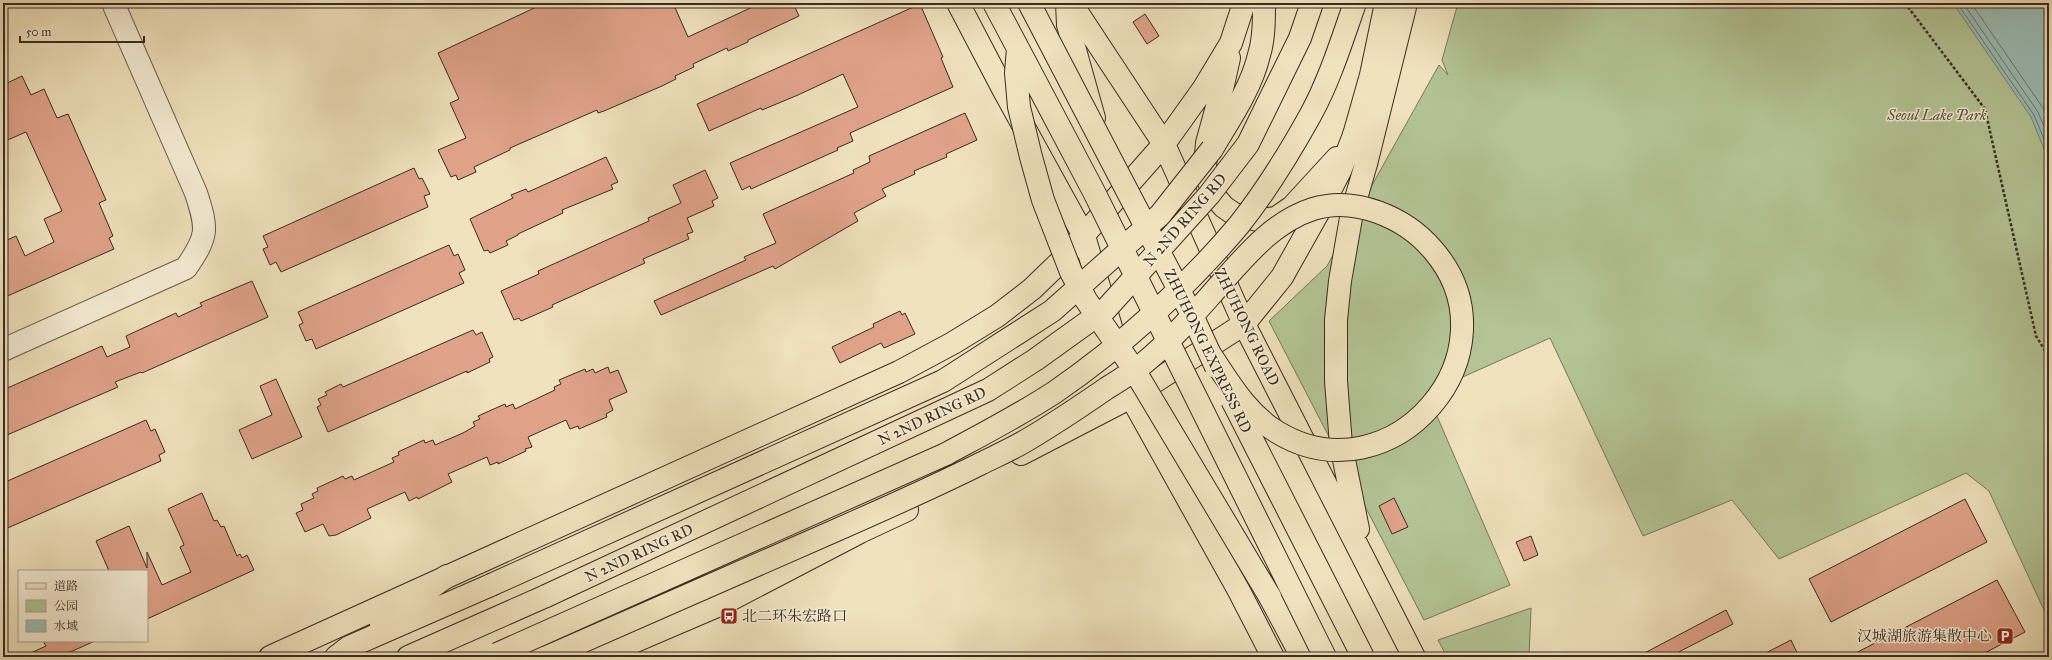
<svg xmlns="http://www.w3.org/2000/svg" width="2052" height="660" viewBox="0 0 2052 660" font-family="'IM FELL Great Primer','Noto Serif SC',serif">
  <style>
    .green { fill: #b4c495; stroke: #77785c }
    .water { fill: #9bbdb6; stroke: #74837c }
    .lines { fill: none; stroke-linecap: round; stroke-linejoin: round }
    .shore { stroke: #6a746d; stroke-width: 1 }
    .building { fill: #e0a38a; stroke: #3a2b24 }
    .minor-casing { stroke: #68594a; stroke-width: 24 }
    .major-casing { stroke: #3a2b24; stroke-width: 24 }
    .highway-casing { stroke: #3a2b24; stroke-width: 24 }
    .path { stroke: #3a2b24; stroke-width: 2.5; stroke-dasharray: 3 2; stroke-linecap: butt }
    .minor { stroke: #f5ecd4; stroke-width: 22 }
    .major { stroke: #f0e2bd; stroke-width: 22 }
    .highway { stroke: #f0e2bd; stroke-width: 22 }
    .highway-bridge-casing { stroke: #3a2b24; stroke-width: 24; stroke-linecap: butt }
    .highway-bridge { stroke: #f0e2bd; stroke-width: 22 }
    .labels { text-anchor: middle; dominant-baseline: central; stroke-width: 3; stroke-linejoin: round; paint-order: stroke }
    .park-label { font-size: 15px; font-style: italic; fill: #585140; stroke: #f5ecd4 }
    .street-label { font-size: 15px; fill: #3a2b24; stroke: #f5ecd4 }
    .poi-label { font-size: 15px; fill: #3a2b24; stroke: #f5ecd4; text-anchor: start }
  </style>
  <rect width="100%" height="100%" fill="#f0e2bd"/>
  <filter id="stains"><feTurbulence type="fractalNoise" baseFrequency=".005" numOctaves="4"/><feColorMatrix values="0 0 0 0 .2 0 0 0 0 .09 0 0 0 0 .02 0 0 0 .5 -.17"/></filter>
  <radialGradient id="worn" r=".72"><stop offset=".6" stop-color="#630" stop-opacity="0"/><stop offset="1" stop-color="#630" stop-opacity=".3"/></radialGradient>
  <!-- green -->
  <path class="green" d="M1458,3h591v618l-60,-130 -23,-18 -187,86 -47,-59 -89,36 -93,-198 -123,55 83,192 -86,35 -155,-299 58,-55 112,-201 9,10 -6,-15z
    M1531,608l-2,49h-82l-9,-17z"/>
  <!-- water -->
  <path class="water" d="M1953,3h96v158l-18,-44z"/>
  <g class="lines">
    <!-- shore -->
    <path class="shore" d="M1957,3l77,112 15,36
      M1963,3l75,109 11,26
      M1971,3l72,105 6,14"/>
  </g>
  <!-- building -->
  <path class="building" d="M545,3h128l15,34 73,-34h32l6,13 -51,24v2l-20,9 -1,-3 -34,16 1,3 -19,9 1,3 -14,7 -58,25 -6,2 -1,-3 -87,38v2l-36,17 2,5 -18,8 -2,-5 -5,2 -13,-27 28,-12 -16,-35 9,-4 -21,-46z
    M920,4l23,53 -2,1 12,29 -103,46 3,8 -16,7 1,2 -87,39 -1,-3 -8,4 -12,-27 128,-56 -15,-33 -45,21 -36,15 -1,-2 -52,23 -12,-27z
    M1145,14l14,22 -12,8 -14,-22z
    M22,76l9,19 13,-6 13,29 11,-4 38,86 -7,3 14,33 -4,2 5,11 -111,49v-56l13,-6 9,20 29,-14 -10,-23 18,-8 -36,-79 -23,10v-57z
    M965,113l12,27 -31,14 1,3 -33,14 1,3 -33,15 4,7 -32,17 4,8 -83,48 -2,-3 -112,49 -7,-14 92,-41 -2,-3 32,-14 -13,-29 91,-41 -1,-3 17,-8 -1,-6z
    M606,157l12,25 -7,3 2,4 -51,21 1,3 -45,21v1l-12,6 2,4 -18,8 -2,-3 -4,1 -14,-32 43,-21 -2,-3 15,-6 2,3z
    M414,168l5,11 3,-1 8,16 -6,2 4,11 -147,65 -5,-10 -6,3 -7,-16 5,-2 -5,-11z
    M705,170l13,28 -6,3 2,5 -27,12 6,14 -6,2 2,5 -46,20 2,4 -93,42 1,2 -32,14 -2,-3 -5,2 -13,-29 38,-17 -1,-3 111,-50 -1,-3 33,-15 -8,-18z
    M449,245l5,11 4,-2 7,16 -6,3 5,10 -148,66 -4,-10 -6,2 -7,-16 4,-2 -5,-11z
    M252,281l16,36 -126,56 -1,-1 -26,10 3,5 -111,48 -4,-9v-36l99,-44 5,11 23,-10 -4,-11 50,-23 2,4 24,-11 -2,-3z
    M900,311l2,4 3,-2 10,21 -31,14 -3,-5 -41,20 -8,-16 42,-20 -1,-3z
    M473,330l3,5 6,-3 11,25 -4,2 1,3 -23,11v-2l-139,61 -11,-25 4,-2 -3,-6 9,-4 -2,-3 16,-8 2,3z
    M608,367l2,6 8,-3 9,22 -18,8 4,10 -7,4 1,3 -28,12 -1,-3 -8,3 -4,-9 -38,17 4,10 -7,2 1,2 -28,13v-2l-8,3 -3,-8 -39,17 4,8 -34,17 -1,-2 -8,4 -4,-9 -38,17 4,9 -35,17 -7,1 -6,-12 -18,8 -9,-19 7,-3 -2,-6 13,-6 -2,-4 6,-3 -1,-3 26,-12 2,3 7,-3 2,4 40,-18 -2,-4 7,-3 -1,-3 26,-12 1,3 8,-3 2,5 28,-12 12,-7 -2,-4 7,-3 -2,-3 27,-12 1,3 7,-3 2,5 40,-19 -1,-3 7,-3 -2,-4 26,-11 1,3 7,-3 2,4z
    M276,379l26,58 -50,22 -13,-29 33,-15 -12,-29z
    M146,420l5,11 4,-2 10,23 -6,3 2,6 -158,69v-47z
    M202,493l12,28 3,-1 4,7 3,-1 13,30 3,-2 2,4 5,-3 7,15 -107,49v-48h-38l-13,-30 33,-15 18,42v-16l15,33 29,-13 -11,-25 4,-2 -1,-3 -15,-33z
    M1394,498l14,29 -16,7 -13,-28z
    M1965,499l22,43 -156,80 -22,-43z
    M1531,536l7,19 -14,6 -8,-19z
    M1997,580l28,52 -48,25h-129z
    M1726,610l7,14 -64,33h-32z
    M1791,640l8,17h-41z
    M43,641h52l-36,16h-37l24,-11z"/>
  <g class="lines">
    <!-- minor casing -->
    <g class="minor-casing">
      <path id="minor" d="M3,350l183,-82c22,-32 22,-38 10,-75l-83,-190"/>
    </g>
    <!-- major casing -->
    <g class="major-casing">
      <path id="major" d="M958,3l45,86 81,147 27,91
        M1071,3l93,141 80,180 170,333
        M1229,58l-6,27 -16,58 -2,23 4,16 7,16 8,9 10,7 24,6 18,-2 16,-11 45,-49
        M1127,383l4,14 108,194 34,66
        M1021,454l110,-57 113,-73 38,-47 41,-73 17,-33 14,-36
        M1358,529l-17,-84 -5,-64v-61l4,-39 12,-69 14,-48 40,-161
        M270,657l629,-285 54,-29 44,-27 35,-27 28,-27 104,-118 40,-56 27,-45 13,-40
        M598,657l124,-53 138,-72 47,-22"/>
    </g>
    <!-- highway casing -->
    <g class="highway-casing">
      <path id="highway" d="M1067,3l1,22 26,93
        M1354,135l17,-60 15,-72
        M1212,149c17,-29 39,-60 47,-94 5,-16 5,-35 5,-52
        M1270,597l32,60
        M381,624l66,-48
        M336,657l13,-10 142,-62
        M408,657l138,-61"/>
    </g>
    <!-- path -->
    <path class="path" d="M1905,3l80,106 51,227 13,21"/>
    <!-- minor -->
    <use href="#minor" class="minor"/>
    <!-- major -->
    <use href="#major" class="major"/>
    <!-- highway -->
    <use href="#highway" class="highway"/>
    <!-- highway-bridge casing -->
    <g class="highway-bridge-casing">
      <path id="highway-bridge" d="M994,3l100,189 231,465
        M1029,3l162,310 25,54
        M1018,48l-2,25 3,34 12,50 12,43 28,72 15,28 47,68 137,229
        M1232,400l131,257
        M491,585l452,-204 109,-70 108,-96 52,-66
        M546,596l442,-206 47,-30 71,-51 103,-114 39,-51 52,-106 12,-35
        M497,654l449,-200c37,-20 74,-39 109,-62 67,-46 132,-105 184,-167 27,-34 51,-73 72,-111 19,-35 31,-74 44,-111
        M547,657c95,-42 190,-83 285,-125 50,-22 100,-44 148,-68 16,-8 32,-15 47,-24 27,-16 54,-34 80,-52 13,-8 26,-16 37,-25 27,-22 50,-49 73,-75 27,-30 55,-66 96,-79 42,-13 92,8 120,41 88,102 -41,252 -156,182 -30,-18 -48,-50 -67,-78"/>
    </g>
    <!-- highway-bridge -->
    <use href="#highway-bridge" class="highway-bridge"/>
  </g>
  <!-- icons -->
  <defs>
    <g id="bus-square" transform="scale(0.9)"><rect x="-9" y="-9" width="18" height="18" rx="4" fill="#8f2418" stroke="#f5ecd4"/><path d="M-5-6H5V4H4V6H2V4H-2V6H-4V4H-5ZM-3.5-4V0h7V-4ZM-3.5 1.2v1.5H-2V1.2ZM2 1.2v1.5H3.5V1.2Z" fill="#fff"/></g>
    <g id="parking-square" transform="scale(0.9)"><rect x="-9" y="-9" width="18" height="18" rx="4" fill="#8f2418" stroke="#f5ecd4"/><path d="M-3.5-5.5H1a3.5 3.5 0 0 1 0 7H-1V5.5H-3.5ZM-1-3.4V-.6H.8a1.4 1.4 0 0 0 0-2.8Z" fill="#fff"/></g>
  </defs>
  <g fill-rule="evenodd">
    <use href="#bus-square" x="729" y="616"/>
    <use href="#parking-square" x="2005" y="636"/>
  </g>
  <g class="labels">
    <!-- park labels -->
    <g class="park-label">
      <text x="1937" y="115">Seoul Lake Park</text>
    </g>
    <!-- street labels -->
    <g class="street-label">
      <text transform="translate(1185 220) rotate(-49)">N 2ND RING RD</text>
      <text transform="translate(1247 327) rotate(64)">ZHUHONG ROAD</text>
      <text transform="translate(1208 351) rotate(64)">ZHUHONG EXPRESS RD</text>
      <text transform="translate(932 416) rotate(-25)">N 2ND RING RD</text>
      <text transform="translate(639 553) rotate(-25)">N 2ND RING RD</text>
    </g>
    <!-- poi labels -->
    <g class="poi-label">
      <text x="742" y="616">北二环朱宏路口</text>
      <text x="1992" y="636" text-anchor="end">汉城湖旅游集散中心</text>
    </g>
  </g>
  <!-- margin -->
  <rect width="2052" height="660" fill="none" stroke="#f0e2bd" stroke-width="16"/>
  <rect x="4" y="4" width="2044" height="652" fill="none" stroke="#3a2b24" stroke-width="2"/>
  <rect x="8" y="8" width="2036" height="644" fill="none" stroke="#3a2b24"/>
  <!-- legend -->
  <rect x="18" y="570" width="130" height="72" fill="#f5ecd4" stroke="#aa9f8e"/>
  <rect x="26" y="583" width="20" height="6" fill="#f0e2bd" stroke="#aa9f8e"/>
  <text x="54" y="590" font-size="12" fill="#3a2b24">道路</text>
  <rect x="26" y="600" width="20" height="12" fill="#b4c495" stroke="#aa9f8e"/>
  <text x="54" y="610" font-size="12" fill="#3a2b24">公园</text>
  <rect x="26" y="620" width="20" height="12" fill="#9bbdb6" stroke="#aa9f8e"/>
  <text x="54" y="630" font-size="12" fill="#3a2b24">水域</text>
  <!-- scale -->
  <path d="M20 36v6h124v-6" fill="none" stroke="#3a2b24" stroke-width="2"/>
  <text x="26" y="36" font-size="12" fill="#3a2b24" stroke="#f5ecd4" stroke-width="3" paint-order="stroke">50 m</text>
  <rect width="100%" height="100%" filter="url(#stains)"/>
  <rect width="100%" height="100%" fill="url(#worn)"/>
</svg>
